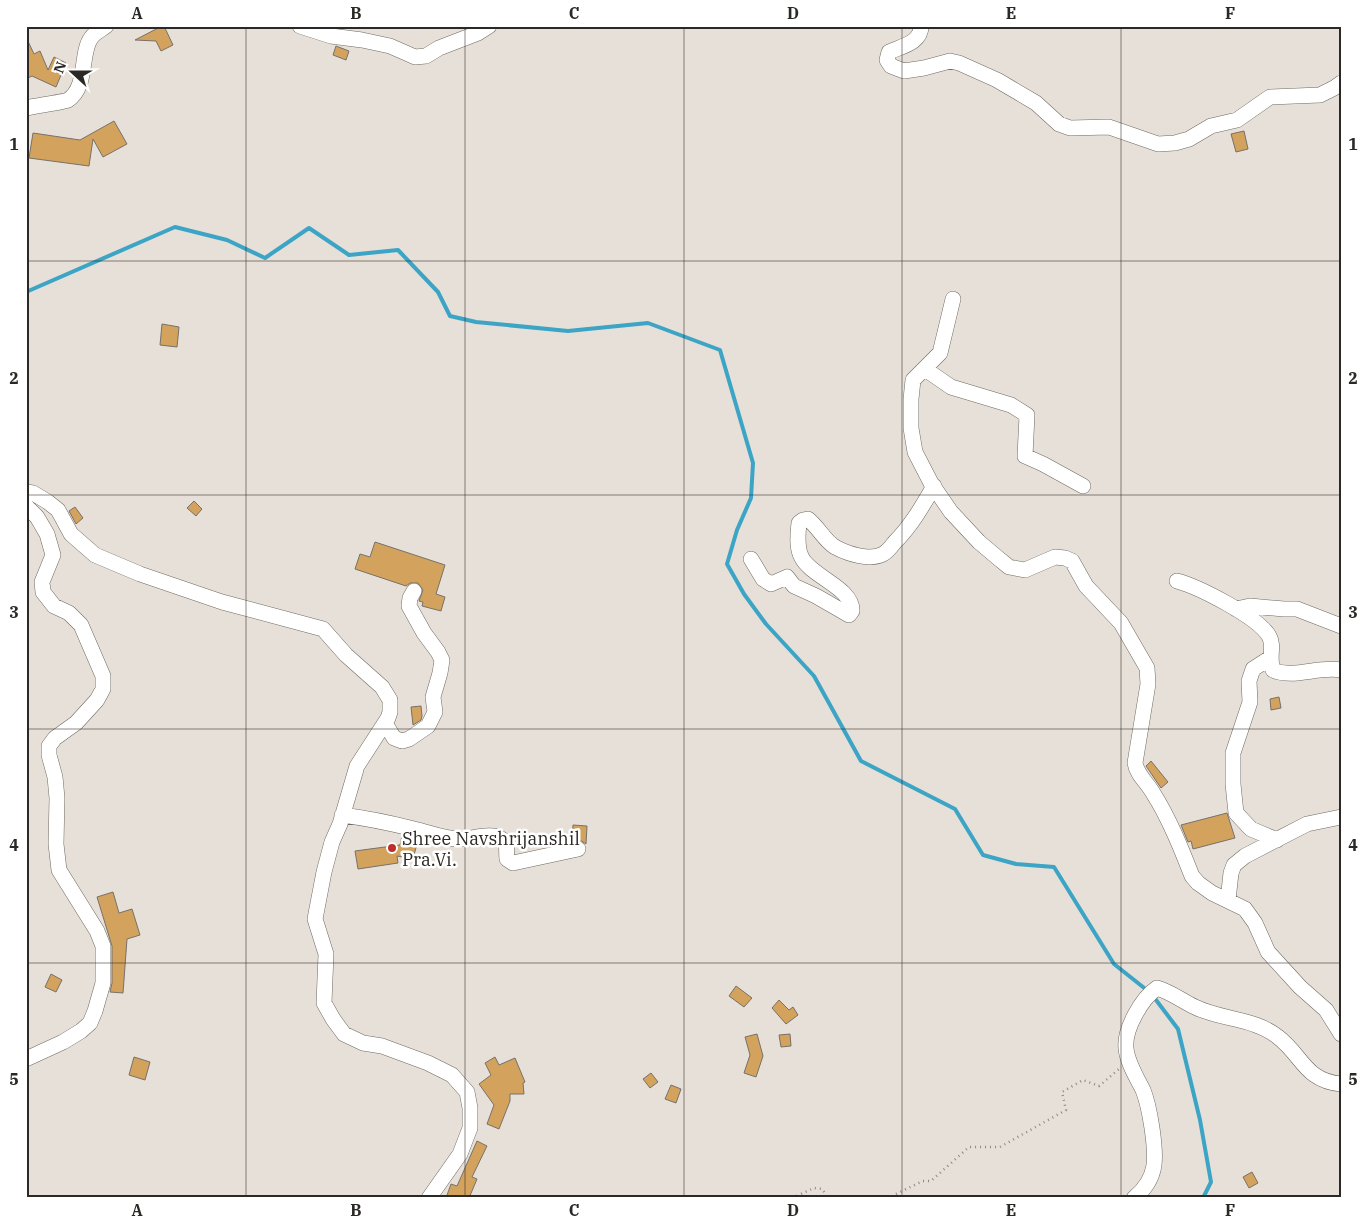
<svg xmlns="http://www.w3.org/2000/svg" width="1367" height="1224" viewBox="0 0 1367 1224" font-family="'IBM Plex Serif',serif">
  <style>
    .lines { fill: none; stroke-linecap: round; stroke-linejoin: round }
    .stream { stroke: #3ca4c5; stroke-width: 4 }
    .building { fill: #d3a25c; stroke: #77716a }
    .minor-casing { stroke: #6f6a62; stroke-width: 16 }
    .path { stroke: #8d8984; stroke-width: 2.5; stroke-dasharray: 1 4; stroke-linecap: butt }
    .minor { stroke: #fff; stroke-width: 15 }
    .grid { fill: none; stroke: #2b2926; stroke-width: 1; stroke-opacity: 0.55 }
    .poi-dot { fill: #bd2f2b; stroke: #fff; stroke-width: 2 }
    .labels { text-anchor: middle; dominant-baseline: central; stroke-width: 5; stroke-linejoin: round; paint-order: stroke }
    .poi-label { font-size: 18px; fill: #2b2926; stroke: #fff; text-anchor: start }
    .neatline { fill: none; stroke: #2b2926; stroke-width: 2 }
    .grid-label { font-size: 16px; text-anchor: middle; font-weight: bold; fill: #2b2926 }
  </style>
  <rect width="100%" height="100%" fill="#e6e0d8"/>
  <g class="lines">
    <!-- stream -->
    <path class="stream" d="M26,292l149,-65 52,13 38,18 44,-30 40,27 49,-5 40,42 12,24 26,6 92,9 80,-8 72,27 33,113 -2,35 -14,32 -10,34 17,30 22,30 48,52 47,85 94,48 28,46 33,9 38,3 60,97 34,27
      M1153,996l25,33 22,91 11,62 -8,16"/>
  </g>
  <!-- building -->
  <path class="building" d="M162,26h2l9,19 -12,6 -5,-10 -21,-1z
    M26,37l8,17 6,-3 8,19 6,-13 12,6 -10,24 -24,-11 -6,3z
    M336,46l13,5 -3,9 -13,-5z
    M114,121l13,23 -24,13 -10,-18 -4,27 -60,-8 4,-25 47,7z
    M1244,131l4,18 -12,3 -5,-18z
    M162,324l17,3 -2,20 -17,-2z
    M194,501l8,8 -6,7 -9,-8z
    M75,507l8,11 -7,6 -7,-13z
    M375,542l70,23 -9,29 9,3 -4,14 -19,-5 1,-4 -4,-1 4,-11 -5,-7h-8l-4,3 -51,-17 5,-15 10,3z
    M1279,697l2,11 -10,2 -1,-11z
    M421,706l1,10 -1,4 -8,5 -2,-18z
    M1151,761l17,21 -7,6 -15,-22z
    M1227,813l8,25 -42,11 -2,-8 -3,1 -7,-17z
    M573,825l14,1 -1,18 -6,-4 -8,1z
    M402,836l16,4 -5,19 -16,-3 1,7 -40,6 -3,-18 45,-6z
    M113,892l6,21 13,-4 8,26 -13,4 -4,54 -13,-1 2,-9v-37l-15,-49z
    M51,974l11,6 -6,12 -11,-5z
    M736,986l16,12 -8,9 -15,-11z
    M779,1000l10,10 4,-3 5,8 -12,9 -14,-16z
    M757,1034l6,22 -7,21 -12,-4 6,-18 -5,-18z
    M790,1034l1,12 -10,1 -2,-12z
    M134,1057l16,5 -5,18 -16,-5z
    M495,1057l4,8 16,-7 10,24 -2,1 1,11h-14v7l-11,28 -12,-5 7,-19 -15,-21 12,-9 -6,-12z
    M651,1073l7,9 -8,6 -7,-9z
    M671,1085l10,4 -5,14 -11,-4z
    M477,1141l10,5 -15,31 5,2 -8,19h-23l5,-14 6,2z
    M1252,1172l6,11 -9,5 -6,-11z"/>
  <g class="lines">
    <!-- minor casing -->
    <g class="minor-casing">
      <path id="minor" d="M300,26l31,10 31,4 28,6 25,11 11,-1 13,-8 39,-15 11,-7
        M921,26c0,17 -19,20 -32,26l-2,8 4,6 13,5 20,-3 26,-7 9,2 38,17 39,23 23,21 11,4 39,-1 49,17 17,-1 14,-4 22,-13 26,-6 33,-23 50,-2 14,-7 7,-5
        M26,108c8,-2 38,-6 42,-8 20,-13 12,-47 23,-62 4,-6 10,-8 15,-12
        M953,299l-13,54 -27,27 -2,19v29l4,24 16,31 20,29 28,30 19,16 11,9 16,3 30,-13 10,1 7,3 14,25 35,37 26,45 1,16 -13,79c2,12 12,19 18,30 16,25 28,55 39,83l6,7 14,10 33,16 10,14 13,29 32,35 26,23 15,24
        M925,369l26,18 60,18 16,10 -2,41 18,8 40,22
        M26,492l7,1 15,9 10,8 13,24 24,21 45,19 82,28 101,27 23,26 36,32 8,13v12l-2,6 -31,48 -17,58 -8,18 -8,30 -9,47 11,35 -2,49 9,16 11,15 19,9 19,3 46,17 24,12 15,17 3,16v20l-10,26 -31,44
        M26,506l11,11 10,17 6,21 -11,27 1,10 11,14 15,7 12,12 22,51v13l-6,11 -21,23 -21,15 -6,8v9l6,22 2,21 -1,46 3,26 38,61 6,15v37l-8,28 -5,12 -9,8 -18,11 -37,17
        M751,559l12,20 8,5 16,-7 7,9 22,10 33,19 3,-4c1,-23 -40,-34 -50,-53 -6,-10 -4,-25 -3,-35l4,-3 5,-1c11,9 16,21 27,28 13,7 35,14 48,7 4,-2 8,-7 11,-11 17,-17 28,-36 40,-57
        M1177,581c22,6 81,36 92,55 6,10 -1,22 4,34 21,9 45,-4 68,0
        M1236,609l14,-3 34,3h13l44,17
        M1270,658l-17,11 -4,12 1,21 -17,51v31l3,29 15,16 26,11
        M385,723l9,15 8,3 7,-2 19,-13 7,-14 -2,-15 7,-24 2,-13 -4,-8 -14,-19 -15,-27 1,-8 4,-7
        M342,815c24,3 48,8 72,14 14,3 30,10 45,10 13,1 33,-9 45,2 4,4 2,12 3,18l6,4 65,-14
        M1228,900l3,-27 3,-8 11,-9 62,-32 34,-7
        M1134,1198c25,-20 22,-42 18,-70 -2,-13 -4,-26 -9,-38 -6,-12 -16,-28 -17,-42 -2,-19 16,-50 31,-60 14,4 25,13 38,19 26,13 60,11 83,30 24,18 27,44 63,47"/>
    </g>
    <!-- path -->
    <path class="path" d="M792,1198l22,-10 8,1 6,9
      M893,1198l3,-4 27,-13h8l38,-34h31l66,-37 -4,-18 21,-12 16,6 20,-17"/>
    <!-- minor -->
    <use href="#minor" class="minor"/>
  </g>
  <!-- grid -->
  <path class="grid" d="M246,26v1172M465,26v1172M684,26v1172M902,26v1172M1121,26v1172M26,261h1315M26,495h1315M26,729h1315M26,963h1315"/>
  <!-- markers -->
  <circle class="poi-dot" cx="392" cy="848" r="5"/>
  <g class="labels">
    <!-- poi labels -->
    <g class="poi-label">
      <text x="402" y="838">Shree Navshrijanshil<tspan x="402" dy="21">Pra.Vi.</tspan></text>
    </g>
  </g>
  <!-- border -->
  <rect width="1367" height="1224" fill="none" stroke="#ffffff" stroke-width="55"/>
  <!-- north arrow -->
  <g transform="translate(72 72) rotate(291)" stroke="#ffffff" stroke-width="4" paint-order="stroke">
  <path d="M0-4L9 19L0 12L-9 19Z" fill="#2b2926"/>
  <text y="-8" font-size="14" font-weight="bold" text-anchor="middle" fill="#2b2926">N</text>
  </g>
  <rect x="28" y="28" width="1312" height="1168" class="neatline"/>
  <g class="grid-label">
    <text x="137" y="19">A</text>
    <text x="356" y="19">B</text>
    <text x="574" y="19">C</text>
    <text x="793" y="19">D</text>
    <text x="1011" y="19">E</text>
    <text x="1230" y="19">F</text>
    <text x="14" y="150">1</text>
    <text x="1353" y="150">1</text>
    <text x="14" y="384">2</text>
    <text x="1353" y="384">2</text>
    <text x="14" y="618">3</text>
    <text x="1353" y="618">3</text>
    <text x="14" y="851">4</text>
    <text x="1353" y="851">4</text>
    <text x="14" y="1085">5</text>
    <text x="1353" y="1085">5</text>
    <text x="137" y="1216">A</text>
    <text x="356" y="1216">B</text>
    <text x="574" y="1216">C</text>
    <text x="793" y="1216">D</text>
    <text x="1011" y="1216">E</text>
    <text x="1230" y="1216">F</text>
  </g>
</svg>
